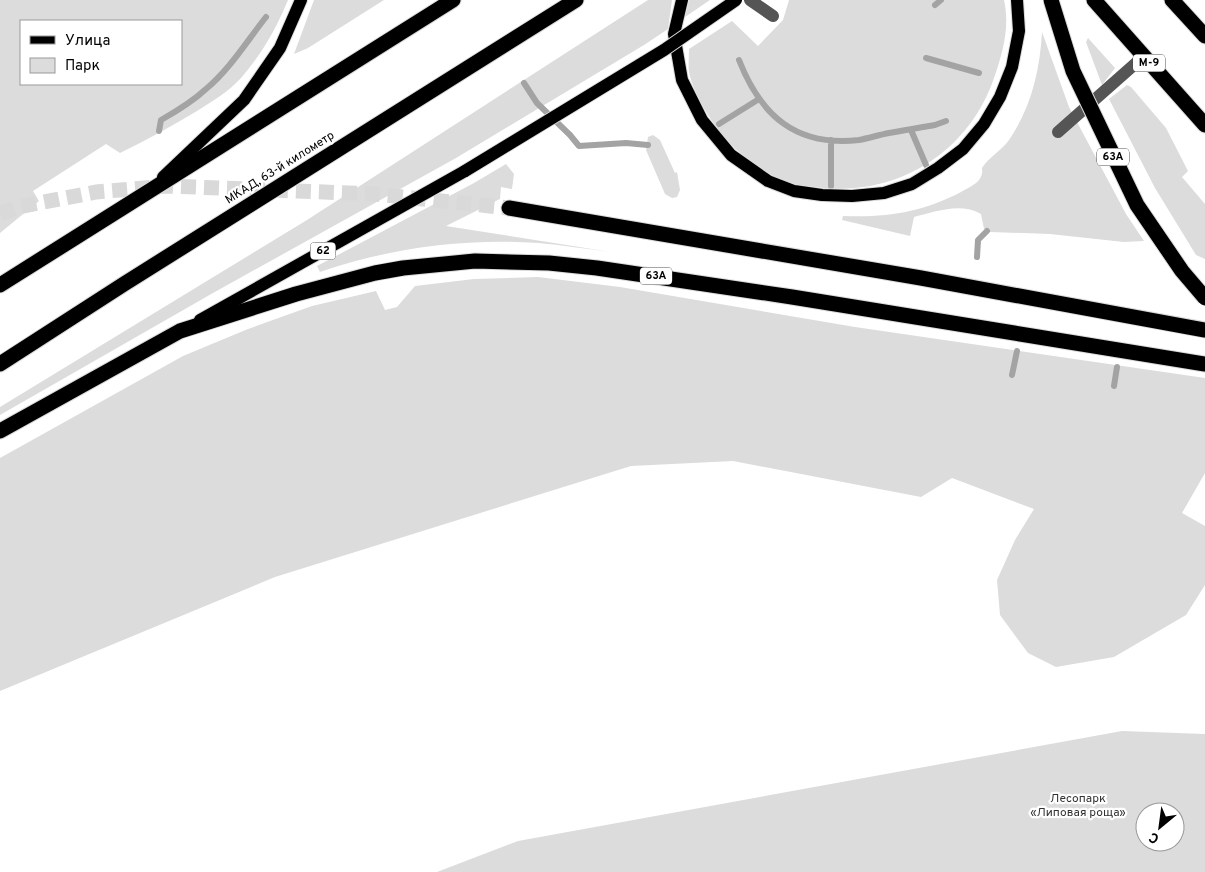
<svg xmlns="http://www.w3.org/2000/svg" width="1205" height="872" viewBox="0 0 1205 872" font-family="Overpass,sans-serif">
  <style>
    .green { fill: #dcdcdc; fill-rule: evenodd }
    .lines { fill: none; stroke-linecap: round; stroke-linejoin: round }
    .stream { stroke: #a3a3a3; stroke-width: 6 }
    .highway-tunnel { stroke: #d9d9d9; stroke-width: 15; stroke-dasharray: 15 8; stroke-linecap: butt }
    .major-casing { stroke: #dbdbdb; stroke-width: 14 }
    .highway-casing { stroke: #dbdbdb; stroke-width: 17 }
    .minor { stroke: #555; stroke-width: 12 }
    .major { stroke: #000; stroke-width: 12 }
    .highway { stroke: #000; stroke-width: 15 }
    .major-bridge-casing { stroke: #dbdbdb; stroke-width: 14; stroke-linecap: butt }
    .highway-bridge-casing { stroke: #dbdbdb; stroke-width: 17; stroke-linecap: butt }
    .major-bridge { stroke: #000; stroke-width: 12 }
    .highway-bridge { stroke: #000; stroke-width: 15 }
    .labels { text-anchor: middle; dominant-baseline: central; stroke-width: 4.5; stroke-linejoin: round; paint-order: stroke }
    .shield { fill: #fff; stroke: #4c4c4c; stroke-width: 1 }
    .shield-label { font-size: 11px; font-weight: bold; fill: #000 }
    .street-label { font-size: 12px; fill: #000; stroke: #fff }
    .park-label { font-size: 12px; fill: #333; stroke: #fff }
  </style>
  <rect width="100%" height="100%" fill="#fff"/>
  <!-- green -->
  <path class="green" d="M0,0h288c-12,29 -26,54 -47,78 -13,14 -28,23 -44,33 -25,15 -50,29 -77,42l-14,-9 -73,47 6,10 -39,32zM21,21h160v63h-160z
    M314,0h70l-76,48 -14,6z
    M648,0h24l-4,29 -24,16 -188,113 -243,135 -213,122v-8l307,-187z
    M689,0h21l-25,17z
    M789,0h215c6,27 -1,52 -10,78 -25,73 -94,117 -170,110 -15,-2 -32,-2 -45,-9 -20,-10 -39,-24 -54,-41 -14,-16 -32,-45 -36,-66 -1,-7 0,-15 0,-23l43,-28 26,25 25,-26z
    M1042,32l27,75 57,107 18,27 -20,1 -74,-8 -60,-2 -6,-3 -3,-15c-21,-12 -46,-2 -67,3l-4,19 -68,-16 1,-4c43,2 80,-4 118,-24 10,-6 23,-10 21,-24 7,-11 19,-17 27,-28 22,-32 31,-70 33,-108z
    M1088,38l27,30 -13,17 -16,-43z
    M1127,85l4,2 35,41 22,43 -6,6 23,27v55l-9,-4 -41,-67 -46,-89z
    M653,135l7,5 15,33 2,-1 3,18 -3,7 -5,1 -7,-4 -19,-44 2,-13z
    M506,164l8,10 -2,15 -11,-2 -1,12 -54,27 165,26c-24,-3 -49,-7 -73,-9 -73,-5 -149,5 -218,29l-3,-6 157,-83z
    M538,277l82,10 235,40 350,51v95l-23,40 23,13v59l-19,30 -72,42 -58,10 -28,-14 -28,-38 -3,-35 18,-40 19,-31 -82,-31 -31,19 -188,-36 -102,5 -356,111 -275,114v-233l183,-102 65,-27 64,-23 64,-15 9,19 12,-3 18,-21 59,-7z
    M1122,731l83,3v138h-768l81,-31zM1145,812h30v30h-30z"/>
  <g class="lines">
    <!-- stream -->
    <path class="stream" d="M935,5l6,-5
      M926,58l53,15
      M739,60c22,56 57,87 120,80 10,-2 20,-5 30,-7 15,-3 30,-5 46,-8l11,-4
      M524,83l13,20 33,32 9,11 47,-3 22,2
      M719,124l40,-25
      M911,130l15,35
      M159,131l2,-11c16,-9 31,-18 45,-31 24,-20 41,-48 60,-72
      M831,140v46
      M977,257l1,-17 9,-9
      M1012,375l5,-24
      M1114,386l3,-19"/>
    <!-- highway-tunnel -->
    <path class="highway-tunnel" d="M0,214l18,-7 78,-15 72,-6 207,8 134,14"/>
    <!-- major casing -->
    <g class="major-casing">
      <path id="major" d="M682,0l-8,34 8,46 20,40 29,35 37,26 26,10 28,4 30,1 32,-3 28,-9 26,-16 25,-19 21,-25 16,-27 12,-30 7,-36 -2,-31
        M163,177l81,-77 36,-52 21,-48
        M200,320l265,-149"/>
    </g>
    <!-- highway casing -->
    <g class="highway-casing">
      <path id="highway" d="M1094,0l111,125
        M1172,0l33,36
        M509,208l412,70 284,52
        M0,285l453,-285
        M0,364l124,-80 452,-284
        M0,431l180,-100 116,-37 79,-21 28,-5 72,-7 74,2 48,5 195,29 413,67"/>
    </g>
    <!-- minor -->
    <path class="minor" d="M750,0l23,16
      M1058,132l86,-76"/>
    <!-- major -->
    <use href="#major" class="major"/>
    <!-- highway -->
    <use href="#highway" class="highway"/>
    <!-- major-bridge casing -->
    <g class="major-bridge-casing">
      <path id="major-bridge" d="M465,171l199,-121 72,-50"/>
    </g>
    <!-- highway-bridge casing -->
    <g class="highway-bridge-casing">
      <path id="highway-bridge" d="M1051,0l22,71 64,134 45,66 23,27"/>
    </g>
    <!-- major-bridge -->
    <use href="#major-bridge" class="major-bridge"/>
    <!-- highway-bridge -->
    <use href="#highway-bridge" class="highway-bridge"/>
  </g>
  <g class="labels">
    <!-- shield labels -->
    <g class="shield">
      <rect x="1133" y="54.5" width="32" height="17" rx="4"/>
      <rect x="1097" y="148.5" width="32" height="17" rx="4"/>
      <rect x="310.5" y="242.5" width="25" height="17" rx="4"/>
      <rect x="640" y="267.5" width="32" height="17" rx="4"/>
    </g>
    <g class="shield-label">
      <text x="1149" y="63">М-9</text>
      <text x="1113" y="157">63A</text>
      <text x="323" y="251">62</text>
      <text x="656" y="276">63A</text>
    </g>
    <!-- street labels -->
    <g class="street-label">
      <text transform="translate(280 168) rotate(-32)">МКАД, 63-й километр</text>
    </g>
    <!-- park labels -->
    <g class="park-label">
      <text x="1078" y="799">Лесопарк<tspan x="1078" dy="14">«Липовая роща»</tspan></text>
    </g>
  </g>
  <!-- legend -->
  <rect x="20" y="20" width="162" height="65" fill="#ffffff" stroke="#999999"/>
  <rect x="30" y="36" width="25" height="8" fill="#000000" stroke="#999999"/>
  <text x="65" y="45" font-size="15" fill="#000000">Улица</text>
  <rect x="30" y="58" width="25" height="15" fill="#dcdcdc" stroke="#999999"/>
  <text x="65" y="70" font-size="15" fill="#000000">Парк</text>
  <!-- north arrow -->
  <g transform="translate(1160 827) rotate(209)"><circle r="24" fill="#ffffff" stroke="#999999"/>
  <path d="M0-4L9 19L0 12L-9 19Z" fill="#000000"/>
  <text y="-8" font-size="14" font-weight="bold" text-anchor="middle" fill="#000000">С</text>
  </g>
</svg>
